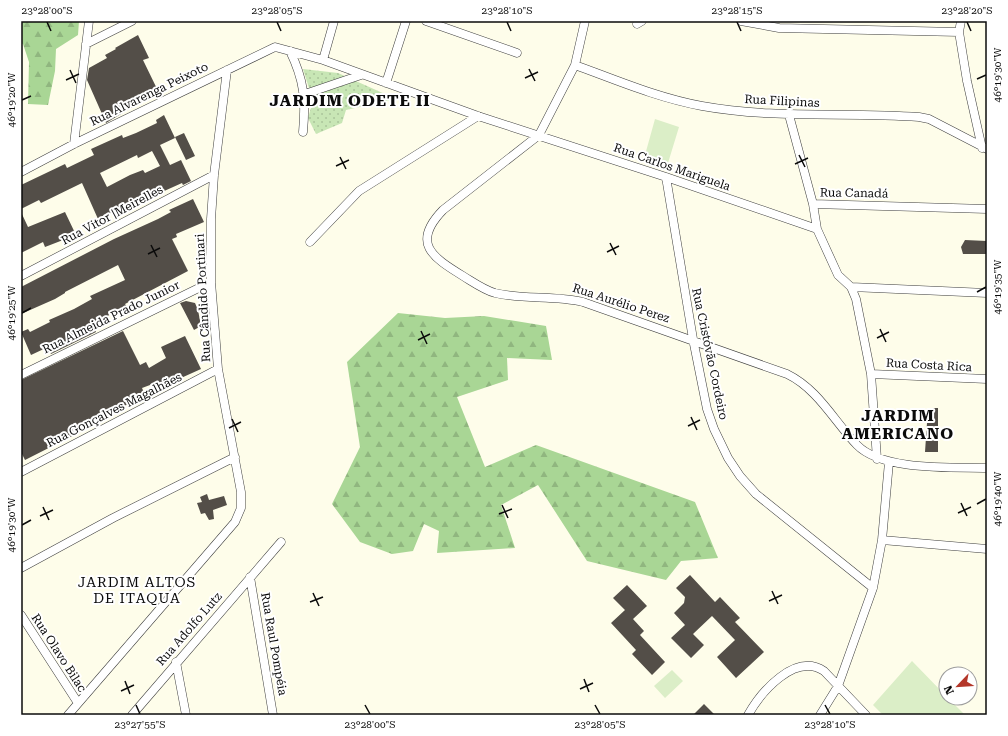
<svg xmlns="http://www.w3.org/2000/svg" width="1008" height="736" viewBox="0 0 1008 736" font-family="'Roboto Serif',serif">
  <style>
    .forest { fill: url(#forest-firs) }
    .park { fill: url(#park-dots) }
    .pitch { fill: #dbeec7 }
    .building { fill: #534e48; fill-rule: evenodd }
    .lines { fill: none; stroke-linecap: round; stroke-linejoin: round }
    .minor-casing { stroke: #3e3e3e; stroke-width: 9 }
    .minor { stroke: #fff; stroke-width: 8 }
    .ticks { fill: none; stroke: #0b0b0b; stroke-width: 1.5 }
    .labels { text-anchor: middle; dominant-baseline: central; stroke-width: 4; stroke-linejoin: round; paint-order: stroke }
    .street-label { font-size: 12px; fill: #0b0b0b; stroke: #fff }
    .quarter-label { font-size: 14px; letter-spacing: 1px; fill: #0b0b0b; stroke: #fff }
    .district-label { font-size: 16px; font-weight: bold; letter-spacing: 1px; fill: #0b0b0b; stroke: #fff }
    .neatline { fill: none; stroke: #0b0b0b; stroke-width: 1.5 }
    .ticks-label { font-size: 10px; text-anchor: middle; fill: #0b0b0b }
  </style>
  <defs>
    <pattern id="forest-firs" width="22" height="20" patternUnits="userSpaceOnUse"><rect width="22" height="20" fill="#a9d695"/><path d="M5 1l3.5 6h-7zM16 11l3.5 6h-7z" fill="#90b67f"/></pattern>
    <pattern id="park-dots" width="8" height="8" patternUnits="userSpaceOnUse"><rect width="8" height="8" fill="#c8e6b5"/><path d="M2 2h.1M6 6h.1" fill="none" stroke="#aac49a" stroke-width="1.8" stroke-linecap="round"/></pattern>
  </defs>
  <rect width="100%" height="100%" fill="#fefdea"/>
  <!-- forest -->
  <path class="forest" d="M21,21h58l-1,14 -22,14 -1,22 -7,34 -20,-1 1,-42 -6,-18 -2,-1z
    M398,313l47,5 39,-2 62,10 6,34 -45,-2 1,22 -51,17 28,70 51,-22 159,57 23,56 -37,3 -15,19 -79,-19 -49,-76 -37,20 14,43 -78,5 2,-22 -15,-7 -11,27 -21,3 -32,-12 -28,-38 28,-57 -13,-85z"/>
  <!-- park -->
  <path class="park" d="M303,69l35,4 58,26 -50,11 -4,13 -26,11 -8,-16 5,-17z"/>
  <!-- pitch -->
  <path class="pitch" d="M655,119l24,8 -11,36 -23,-8z
    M912,661l34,35v2h2l17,17h-82l-10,-10z
    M672,670l11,11 -18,17 -11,-12z"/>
  <!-- building -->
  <path class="building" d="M138,35l11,23 -6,2 17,35 -24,10 -30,18 -19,-43 2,-12 18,-10 -2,-3 11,-6 -1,-1z
    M164,115l11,23 -15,7 10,20 11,-5 10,21 -8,4 -1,-2 -20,9 -1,-3 -63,30 -16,-36 -41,20 -2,-3 -18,9v-24l44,-21 2,4 27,-13 -3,-6 31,-14 1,3 13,-5 21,-10 -1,-3zM152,151l8,15 -15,7 -2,-3 -13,5 -23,12 -7,-14 37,-18 1,3z
    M184,133l11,23 -9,4 -11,-23z
    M193,199l11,23 -28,12 1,3 -5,2 16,32 -63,33 2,3 -35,16 4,9 -45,22 -3,-7 -17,8 -10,-23 7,-3 2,3 20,-10 -1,-2 25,-11 18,-10 -2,-3 35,-16 -7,-15 -53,27v1l-10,6 -34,15v-27l93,-48 44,-20 13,-7 -2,-2z
    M21,212l7,15 37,-15 11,23 -31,12 -2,-5 -22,11z
    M965,240l22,1v13h-24l-2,-7z
    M186,301l9,2 3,7 3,16 -7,4 -14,-27z
    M123,331l17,34 6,-3 3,6 17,-10 -5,-11 24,-11 16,33 -40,18 -3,-5 -16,6 4,9 -27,11 -24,15 1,1 -71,36 -4,-8v-72z
    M928,408h10v44h-13z
    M207,494l2,6 15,-4 3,9 -14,5 1,9 -5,1 -4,-7 -4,1 -4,-11 5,-1 -2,-5z
    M690,575l25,27 5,-5 20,21 -5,4 29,30 -28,26 -19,-21 18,-17 -23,-24 -19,18 11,11 -13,13 -20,-20 14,-13 -11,-12 10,-10 1,-6 -9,-9z
    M627,585l20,21 -14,13 11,12 -4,4 25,27 -13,13 -20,-21 4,-4 -25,-27 14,-13 -12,-12z
    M704,704l11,11h-22z"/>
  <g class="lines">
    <!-- minor casing -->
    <g class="minor-casing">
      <path id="minor" d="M426,21l91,32
        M585,21l-10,44 -36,70 -96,75c-32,33 -11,47 20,66 10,6 21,14 32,17 29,7 59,2 88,9l204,72c31,15 47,47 70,71 25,26 95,22 130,23
        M741,21l38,7 180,4
        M961,21l-2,11 8,49 15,67
        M637,24l5,-3
        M86,44l46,-23
        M290,51c14,29 16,48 13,81
        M323,60l11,-39
        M575,65c41,15 83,33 127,41 72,13 144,6 217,11l10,2 58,30
        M386,83l20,-62
        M305,94l56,-19
        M789,115l24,89 4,25 21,46 13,12 5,12 15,75 6,85
        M74,144l15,-123
        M21,172l53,-28 201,-97 48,13 155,56 188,61 151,52
        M666,177l27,162 14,70 7,20 14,29 12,18 16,18 117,94
        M813,204l174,5
        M310,242l49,-51 119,-75
        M21,276l193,-101
        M851,287l136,6
        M871,374l116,5
        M21,375l190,-93
        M21,472l197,-103
        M882,540l105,9
        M21,568l92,-50 122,-61
        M250,577l23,138
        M21,615l57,88
        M176,662l10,53
        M68,715l167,-193 6,-14v-16l-23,-123 -7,-87v-63l3,-44 13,-105
        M132,715l149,-173
        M748,715c13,-23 47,-63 76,-44l42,44
        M820,715l18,-29 35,-98 9,-48 7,-78"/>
    </g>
    <!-- minor -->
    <use href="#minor" class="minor"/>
  </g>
  <!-- ticks -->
  <path class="ticks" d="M47,22l4,9M277,22l4,9M507,22l4,9M737,22l4,9M967,22l4,9M529,69l6,12M70,70l6,13M525,78l13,-6M977,79l9,-4M66,80l13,-6M22,100l9,-4M799,155l6,12M340,157l6,12M795,164l13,-6M336,166l13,-6M610,243l6,12M151,245l6,12M607,252l12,-6M148,254l12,-6M977,292l9,-5M22,313l9,-5M880,329l6,13M421,331l6,13M877,338l12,-6M418,340l12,-6M691,417l6,13M232,419l6,13M688,426l12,-6M229,428l12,-6M961,503l6,13M977,504l9,-5M502,505l6,13M43,507l6,13M958,513l13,-6M499,514l13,-5M40,516l13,-6M22,525l9,-5M772,591l6,13M313,593l6,13M769,601l13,-6M310,602l13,-5M584,679l5,13M125,681l5,13M580,689l13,-6M121,691l13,-6M136,705l4,9M365,705l5,9M595,705l5,9M825,705l5,9"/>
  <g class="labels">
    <!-- street labels -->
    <g class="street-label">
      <text transform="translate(149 94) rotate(-26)">Rua Alvarenga Peixoto</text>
      <text transform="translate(782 101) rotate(3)">Rua Filipinas</text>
      <text transform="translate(672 167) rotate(19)">Rua Carlos Mariguela</text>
      <text transform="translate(854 193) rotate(1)">Rua Canadá</text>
      <text transform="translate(112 215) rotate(-28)">Rua Vitor |Meirelles</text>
      <text transform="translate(203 298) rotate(-93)">Rua Cândido Portinari</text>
      <text transform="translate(621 303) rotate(18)">Rua Aurélio Perez</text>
      <text transform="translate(111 317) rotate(-26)">Rua Almeida Prado Junior</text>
      <text transform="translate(710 354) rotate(78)">Rua Cristóvão Cordeiro</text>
      <text transform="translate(929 365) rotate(3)">Rua Costa Rica</text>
      <text transform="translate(114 410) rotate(-27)">Rua Gonçalves Magalhães</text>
      <text transform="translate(189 629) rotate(-49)">Rua Adolfo Lutz</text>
      <text transform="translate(274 644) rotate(80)">Rua Raul Pompéia</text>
      <text transform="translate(59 653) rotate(57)">Rua Olavo Bilac</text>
    </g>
    <!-- quarter labels -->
    <g class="quarter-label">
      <text x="137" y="582">JARDIM ALTOS<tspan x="137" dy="16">DE ITAQUA</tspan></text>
    </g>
    <!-- district labels -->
    <g class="district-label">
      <text x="350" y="100">JARDIM ODETE II</text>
      <text x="898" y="415">JARDIM<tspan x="898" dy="18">AMERICANO</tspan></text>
    </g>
  </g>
  <!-- border -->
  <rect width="1008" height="736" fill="none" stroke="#ffffff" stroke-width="44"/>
  <!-- north arrow -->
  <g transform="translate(958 686) rotate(245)"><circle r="19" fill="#ffffff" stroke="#9d9d9d"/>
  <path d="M0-3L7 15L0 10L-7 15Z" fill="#b43729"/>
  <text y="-6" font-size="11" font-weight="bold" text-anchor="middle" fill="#0b0b0b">N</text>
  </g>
  <rect x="22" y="22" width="964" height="692" class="neatline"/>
  <g class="ticks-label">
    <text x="47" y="14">23°28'00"S</text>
    <text x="277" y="14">23°28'05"S</text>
    <text x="507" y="14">23°28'10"S</text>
    <text x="737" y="14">23°28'15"S</text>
    <text x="967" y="14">23°28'20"S</text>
    <text transform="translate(997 75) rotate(-90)" y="4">46°19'30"W</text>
    <text transform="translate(11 100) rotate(-90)" y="4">46°19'20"W</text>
    <text transform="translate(997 287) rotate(-90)" y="4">46°19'35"W</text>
    <text transform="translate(11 313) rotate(-90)" y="4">46°19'25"W</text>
    <text transform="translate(997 499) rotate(-90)" y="4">46°19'40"W</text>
    <text transform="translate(11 525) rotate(-90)" y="4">46°19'30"W</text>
    <text x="140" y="728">23°27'55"S</text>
    <text x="370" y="728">23°28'00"S</text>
    <text x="600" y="728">23°28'05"S</text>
    <text x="830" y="728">23°28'10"S</text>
  </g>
</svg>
